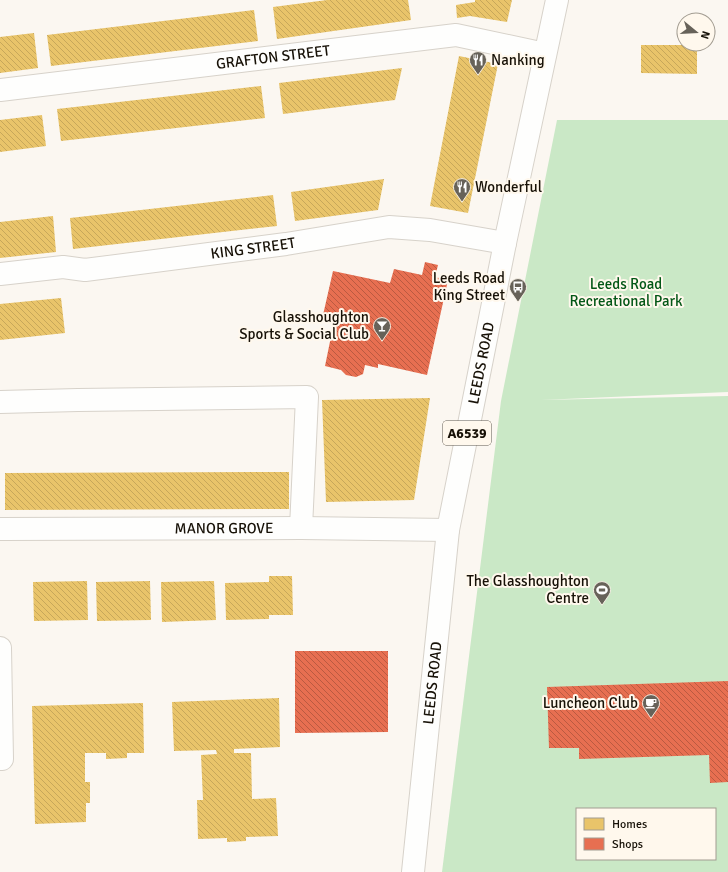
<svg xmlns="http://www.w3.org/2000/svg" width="728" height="872" viewBox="0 0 728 872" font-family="Signika,sans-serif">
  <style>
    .green { fill: #cae8c6; fill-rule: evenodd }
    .homes { fill: url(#homes-back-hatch) }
    .shops { fill: url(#shops-back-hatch) }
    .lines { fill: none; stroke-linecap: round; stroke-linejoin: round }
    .minor-casing { stroke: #d7d2ca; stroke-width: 24 }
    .major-casing { stroke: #d7d2ca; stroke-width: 24 }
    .minor { stroke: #fefefd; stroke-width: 22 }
    .major { stroke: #fefefd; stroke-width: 22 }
    .labels { text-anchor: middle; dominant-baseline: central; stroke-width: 4; stroke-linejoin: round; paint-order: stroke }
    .shield { fill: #fff8ed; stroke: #5d564c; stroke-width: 1 }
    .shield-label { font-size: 14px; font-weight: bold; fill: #171107 }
    .street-label { font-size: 15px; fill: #171107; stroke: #fff8ed }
    .poi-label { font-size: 15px; fill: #171107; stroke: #fff8ed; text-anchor: end }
    .park-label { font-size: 15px; fill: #035716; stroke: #fff8ed }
  </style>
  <defs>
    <pattern id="homes-back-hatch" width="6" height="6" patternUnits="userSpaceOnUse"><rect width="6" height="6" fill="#e9c46a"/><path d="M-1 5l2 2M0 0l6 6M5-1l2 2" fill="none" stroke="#c7a75a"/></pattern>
    <pattern id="shops-back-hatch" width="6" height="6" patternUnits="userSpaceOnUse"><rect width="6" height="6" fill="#e76f51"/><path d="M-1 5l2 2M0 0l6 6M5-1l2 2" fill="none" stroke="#ba5a41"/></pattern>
  </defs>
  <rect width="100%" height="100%" fill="#fbf7f1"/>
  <!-- green -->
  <path class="green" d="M557,120h171v272l-187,8 187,-4v476h-286l59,-471zM577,809h138v50h-138z"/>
  <!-- homes -->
  <path class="homes" d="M327,0h81l3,20 -134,19 -4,-32z
    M475,0h37l-5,22 -37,-6 -13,2 -1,-13 19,-3z
    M254,10l4,31 -207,25 -4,-31z
    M34,33l4,35 -38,5v-36z
    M641,45h56v29l-56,-1z
    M459,56l39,8 -30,149 -38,-7z
    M402,68l-7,32 -112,14 -4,-31z
    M261,86l4,32 -204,23 -4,-32z
    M42,115l4,31 -46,6v-32z
    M384,179l-6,31 -83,11 -4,-29z
    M273,195l4,31 -204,23 -3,-31z
    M53,216l3,36 -56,6v-36z
    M61,298l4,35 -65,7v-36z
    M430,398l-16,102 -88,2 -4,-102z
    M289,472v37l-284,1v-37z
    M269,576h23l1,39h-24v4l-43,1 -1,-37 44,-1z
    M87,581l1,39 -54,1 -1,-39z
    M150,581l1,39 -54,1 -1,-39z
    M214,581l2,39 -54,2 -1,-40z
    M279,698l1,49 -46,2v4h17l1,46 24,-1 2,38 -32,1v4l-19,1v-4l-29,1 -1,-39h6l-2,-45 16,-1 -1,-4 -42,1 -2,-49z
    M143,703l1,50h-17v5l-21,1v-6h-21v29h5v21h-4v19l-51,2 -3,-118z"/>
  <!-- shops -->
  <path class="shops" d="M425,262l13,3 -3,12 13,3 -21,95 -49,-11v4l-13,-3 -2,9 -7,3 -10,-2 -5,-5 -16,-4 10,-49 -12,-2 10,-44 57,12 4,-14 28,6z
    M295,651h93v81l-93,1z
    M728,681v101l-18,1 -1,-28 -130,4v-11h-30l-2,-61z"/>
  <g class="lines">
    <!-- minor casing -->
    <g class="minor-casing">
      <g id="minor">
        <path id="s1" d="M0,90l456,-55 89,19"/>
        <path id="s2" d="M0,274l63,-7 22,3 201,-26 103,-17 41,3 75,13"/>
        <path d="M0,402l78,-2 229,-3 -6,131"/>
        <path id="s3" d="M0,529l301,-1 147,2"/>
        <path d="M0,648l2,111h-2"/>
      </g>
    </g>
    <!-- major casing -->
    <g class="major-casing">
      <g id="major">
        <path id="s4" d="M413,872l35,-342 57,-287 52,-243"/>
      </g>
    </g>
    <!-- minor -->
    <use href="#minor" class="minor"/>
    <!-- major -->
    <use href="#major" class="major"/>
  </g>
  <!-- icons -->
  <defs>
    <g id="restaurant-pin" transform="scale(0.9)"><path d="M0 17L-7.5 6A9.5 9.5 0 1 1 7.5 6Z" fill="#676259" stroke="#fff8ed"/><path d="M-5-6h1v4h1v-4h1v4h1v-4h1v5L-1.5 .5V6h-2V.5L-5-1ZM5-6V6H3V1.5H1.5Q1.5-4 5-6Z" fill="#fff"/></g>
    <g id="bus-pin" transform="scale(0.9)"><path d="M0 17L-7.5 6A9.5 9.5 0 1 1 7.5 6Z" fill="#676259" stroke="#fff8ed"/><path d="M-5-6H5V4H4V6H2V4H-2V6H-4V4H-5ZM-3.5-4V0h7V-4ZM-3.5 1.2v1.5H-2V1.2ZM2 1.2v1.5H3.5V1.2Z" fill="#fff"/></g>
    <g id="bar-pin" transform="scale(0.9)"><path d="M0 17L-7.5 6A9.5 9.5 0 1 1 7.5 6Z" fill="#676259" stroke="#fff8ed"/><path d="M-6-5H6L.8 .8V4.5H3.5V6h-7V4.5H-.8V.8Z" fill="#fff"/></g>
    <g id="stadium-pin" transform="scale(0.9)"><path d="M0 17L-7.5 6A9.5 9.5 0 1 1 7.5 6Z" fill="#676259" stroke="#fff8ed"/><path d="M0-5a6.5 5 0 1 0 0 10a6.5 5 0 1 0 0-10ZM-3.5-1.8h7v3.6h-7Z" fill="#fff"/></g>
    <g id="cafe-pin" transform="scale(0.9)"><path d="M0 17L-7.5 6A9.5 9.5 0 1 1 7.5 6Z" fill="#676259" stroke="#fff8ed"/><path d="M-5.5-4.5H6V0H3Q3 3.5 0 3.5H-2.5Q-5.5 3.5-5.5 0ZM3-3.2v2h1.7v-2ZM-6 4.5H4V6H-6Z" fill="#fff"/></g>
  </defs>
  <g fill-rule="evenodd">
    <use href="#restaurant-pin" x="478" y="60"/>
    <use href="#restaurant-pin" x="462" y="187"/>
    <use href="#bus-pin" x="518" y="287"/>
    <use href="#bar-pin" x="382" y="326"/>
    <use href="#stadium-pin" x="602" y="590"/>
    <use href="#cafe-pin" x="651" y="703"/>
  </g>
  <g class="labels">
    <!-- shield labels -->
    <rect class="shield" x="443" y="421" width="48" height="24" rx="3"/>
    <g class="shield-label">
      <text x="467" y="433">A6539</text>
    </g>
    <!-- street labels -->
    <g class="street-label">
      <text stroke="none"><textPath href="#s1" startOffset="275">GRAFTON STREET</textPath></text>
      <text stroke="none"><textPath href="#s2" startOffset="255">KING STREET</textPath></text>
      <text stroke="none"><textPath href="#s4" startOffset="514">LEEDS ROAD</textPath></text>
      <text stroke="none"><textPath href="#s3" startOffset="224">MANOR GROVE</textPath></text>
      <text stroke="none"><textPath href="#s4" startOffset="190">LEEDS ROAD</textPath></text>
    </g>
    <!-- poi labels -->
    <g class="poi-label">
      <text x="491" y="60" text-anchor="start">Nanking</text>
      <text x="475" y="187" text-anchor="start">Wonderful</text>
      <text x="505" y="278">Leeds Road<tspan x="505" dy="17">King Street</tspan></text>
      <text x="369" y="317">Glasshoughton<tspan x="369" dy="17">Sports &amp; Social Club</tspan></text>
      <text x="589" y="581">The Glasshoughton<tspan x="589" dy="17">Centre</tspan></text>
      <text x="638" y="703">Luncheon Club</text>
    </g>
    <!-- park labels -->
    <g class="park-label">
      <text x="626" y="284">Leeds Road<tspan x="626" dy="17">Recreational Park</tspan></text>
    </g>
  </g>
  <!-- legend -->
  <rect x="576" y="808" width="140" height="52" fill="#fff8ed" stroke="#a29c91"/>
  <rect x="584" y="818" width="20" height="12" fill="#e9c46a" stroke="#a29c91"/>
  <text x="612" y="828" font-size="12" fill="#171107">Homes</text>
  <rect x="584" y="838" width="20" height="12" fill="#e76f51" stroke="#a29c91"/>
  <text x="612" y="848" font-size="12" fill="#171107">Shops</text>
  <!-- north arrow -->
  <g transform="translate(696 32) rotate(108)"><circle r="19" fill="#fff8ed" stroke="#a29c91"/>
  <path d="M0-3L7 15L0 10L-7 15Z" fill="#676259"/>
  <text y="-6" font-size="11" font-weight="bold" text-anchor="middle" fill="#171107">N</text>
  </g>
</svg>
